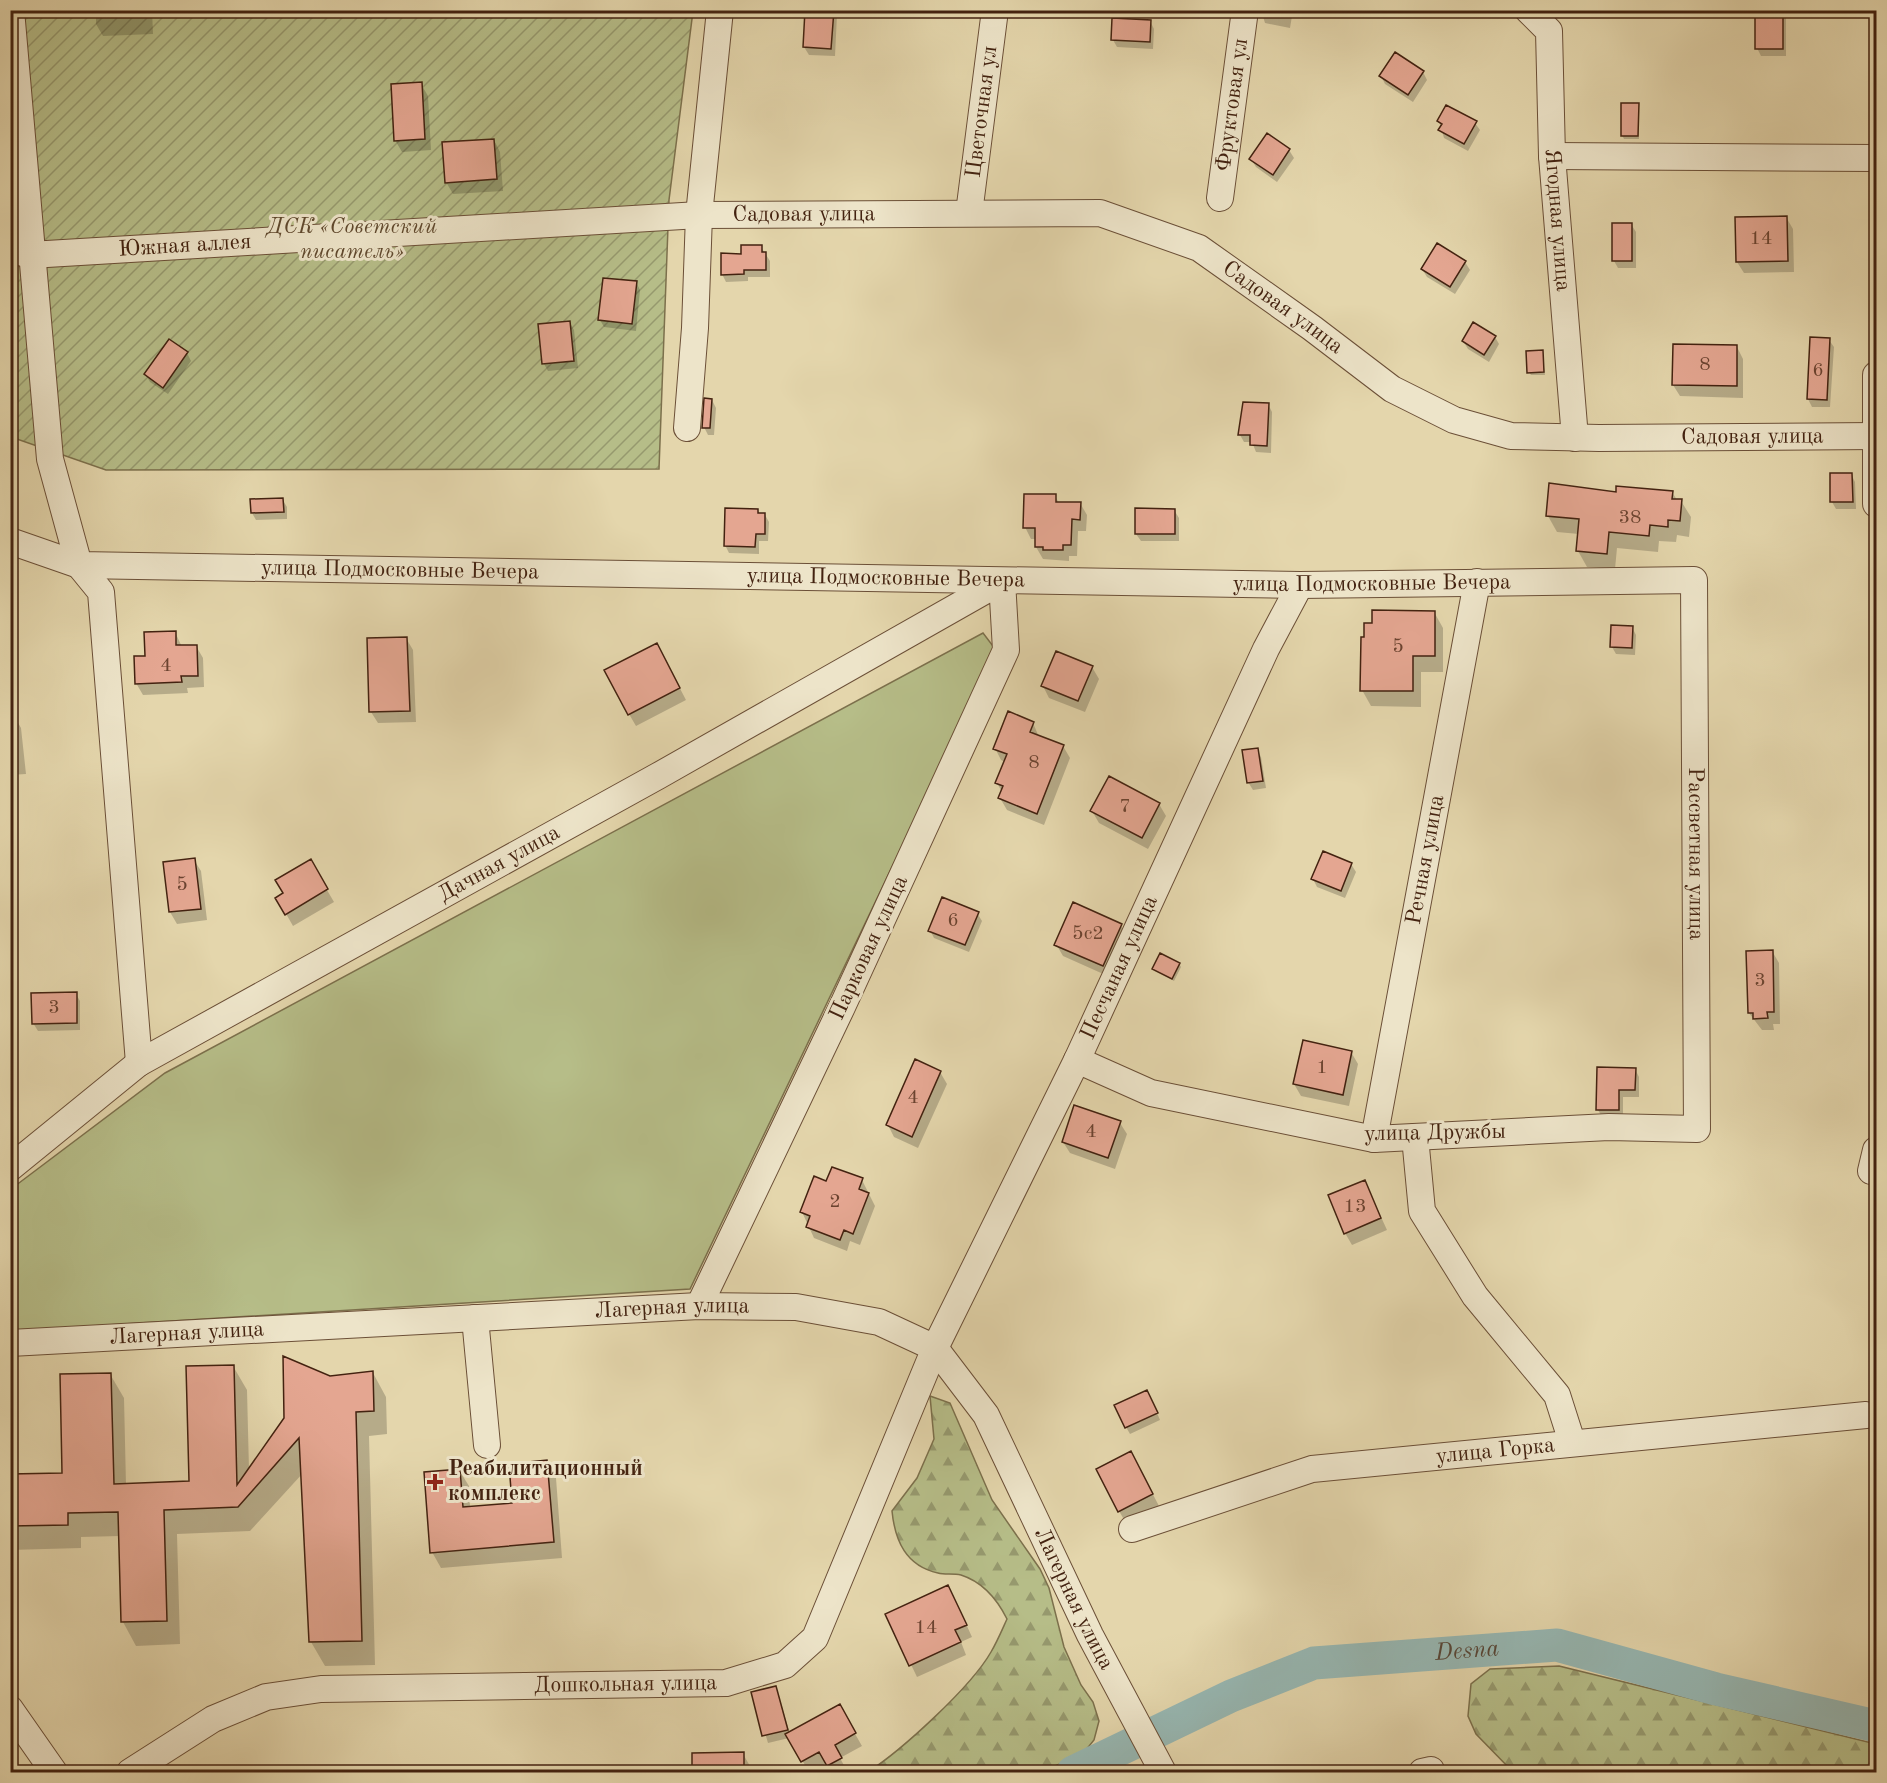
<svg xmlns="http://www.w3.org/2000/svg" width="1887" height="1783" viewBox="0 0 1887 1783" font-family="'Old Standard TT',serif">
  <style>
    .green { fill: #b6bd88; stroke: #7c704c; stroke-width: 1.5 }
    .forest { fill: url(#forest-firs); stroke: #7c704c; stroke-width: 1.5 }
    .garden { fill: url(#garden-furrows); stroke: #7c704c; stroke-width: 1.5 }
    .shadow { fill: #0003 }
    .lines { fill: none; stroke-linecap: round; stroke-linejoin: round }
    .river { stroke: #97b7b2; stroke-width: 33 }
    .building { fill: #e4a691; stroke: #432210; stroke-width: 1.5 }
    .minor-casing { stroke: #6b4f37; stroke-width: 28 }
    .minor { stroke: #ede4c9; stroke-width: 26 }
    .poi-dot { fill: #8f2418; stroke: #ede4c9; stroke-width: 2 }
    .labels { text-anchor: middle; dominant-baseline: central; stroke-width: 6; stroke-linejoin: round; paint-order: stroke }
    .number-label { font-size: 20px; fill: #6b4330 }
    .street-label { font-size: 22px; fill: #432210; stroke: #ede4c9 }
    .park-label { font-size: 22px; font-style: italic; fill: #60492e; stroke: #ede4c9 }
    .poi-label { font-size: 22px; font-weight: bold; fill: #432210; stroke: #ede4c9; text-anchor: start }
    .water-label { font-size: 24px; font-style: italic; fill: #584738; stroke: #ede4c9 }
  </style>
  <defs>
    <pattern id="forest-firs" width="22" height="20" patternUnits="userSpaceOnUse" patternTransform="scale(1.5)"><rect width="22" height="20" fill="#b6bd88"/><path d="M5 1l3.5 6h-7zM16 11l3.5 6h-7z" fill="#96996e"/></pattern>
    <pattern id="garden-furrows" width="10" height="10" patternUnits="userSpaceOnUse" patternTransform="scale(1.5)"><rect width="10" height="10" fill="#b6bd88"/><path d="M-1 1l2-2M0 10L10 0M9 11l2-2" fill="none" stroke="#96996e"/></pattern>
  </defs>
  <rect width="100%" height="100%" fill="#e4d6ac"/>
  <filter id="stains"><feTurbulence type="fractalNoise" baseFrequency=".00333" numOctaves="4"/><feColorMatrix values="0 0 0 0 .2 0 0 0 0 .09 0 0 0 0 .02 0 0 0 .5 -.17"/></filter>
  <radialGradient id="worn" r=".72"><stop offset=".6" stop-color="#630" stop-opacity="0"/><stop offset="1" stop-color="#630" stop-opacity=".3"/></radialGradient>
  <!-- green -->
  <path class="green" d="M983,633l13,17 -306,639 -679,42v-142l154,-116z"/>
  <!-- forest -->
  <path class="forest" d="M930,1396l20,7 42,97 48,69 9,19 15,59 17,38 12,17 6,19 -5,19 -13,16 -42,16h-171c34,-22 103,-85 123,-120 6,-10 11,-22 16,-33 -10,-20 -24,-37 -46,-44 -8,-2 -16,0 -23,-2 -32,-7 -43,-32 -46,-62l25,-33 17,-39z
    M1559,1666l317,78v28h-363l-37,-38 -8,-18 3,-32 19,-15z"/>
  <!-- garden -->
  <path class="garden" d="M11,11h682l-24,189 -10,269 -553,1 -95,-33z"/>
  <!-- shadow -->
  <path class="shadow" d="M96,10h56l1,24 -50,2 -7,-12z
    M807,10h28l2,5 -2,41 -26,-1 -5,-8z
    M1261,10h32l-3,18 -25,-5z
    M1757,10h29v46h-25l-4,-8z
    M1150,21l4,8 -1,20 -36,-2 -4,-7z
    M1423,72l4,8 -14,22 -28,-18 -4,-8z
    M421,84l7,12 3,54 -29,2 -7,-12z
    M1638,104l1,35h-15l-2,-4z
    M1439,121l36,2 5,7 -12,21 -24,-13z
    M1267,135l22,15 5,8 -17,24 -21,-15 -5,-8z
    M494,140l6,12 3,39 -50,3 -7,-12z
    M1786,217l7,12 1,43 -50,1 -7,-11z
    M1631,224l5,8v36h-18l-4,-7z
    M1437,245l28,17 5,8 -15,24 -28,-17 -5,-8z
    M761,247l9,14v16h-22v4l-22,1 -4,-8 20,-19z
    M636,282l4,8 -4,41 -32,-4 -4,-7z
    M570,323l4,7 4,38 -30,3 -4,-7z
    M1495,337l4,7 -10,18 -21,-13 -5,-8z
    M1811,339l18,1 5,7 -4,60h-18l-4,-8z
    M1737,347l6,12v39l-63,-2 -7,-11z
    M1542,352l3,23h-14l-2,-3z
    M187,353l4,8 -23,33 -18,-12 -4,-7z
    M712,400l4,8 -2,27h-6l-4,-8z
    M1268,404l4,8 -1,41 -15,-1 -4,-10h-8l-4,-7z
    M1851,474l4,8 1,27h-20l-4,-7z
    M1672,492l5,8 4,1 10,16 -2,20 -12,-2 -1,7 -17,-1 -1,11 -41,-4 -2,21 -28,-2 -9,-16 1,-17 -22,-2 -9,-16 69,-22z
    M1055,496l4,7h21l7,12 -1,16h-8l-1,25h-8v5l-26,-2 -7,-12v-8h-5l-6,-12z
    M282,499l5,8v12l-31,1 -4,-7z
    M1174,510l5,8v23h-38l-5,-7z
    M758,511l2,3 5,1 4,7 -1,19h-9v13l-30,-1 -4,-8z
    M1434,612l9,16v44h-22v35l-50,-1 -9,-16z
    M1632,627l4,8 -1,20 -19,-1 -4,-7z
    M175,632l7,15 14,-1 7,12 1,29 -17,1 1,5 -45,2 -7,-12 11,-25z
    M406,638l7,12 3,72 -38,1 -7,-11z
    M663,656l23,44 -50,26 -7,-12z
    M1092,667l7,12 -14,33 -36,-14 -6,-12z
    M10,716h4l7,12 5,46 -16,1z
    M1033,723l6,14 24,9 7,12 -26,67 -37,-15 -7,-12 2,-6 -5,-9 8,-21 -4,-2 -6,-12z
    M1257,749l4,8 5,31 -13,2 -5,-8z
    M1159,804l7,12 -18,33 -49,-26 -7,-12z
    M194,860l7,11 6,49 -30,4 -7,-12 -6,-49z
    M310,861l24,41 -41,24 -16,-28 8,-4z
    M1351,864l5,8 -11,26 -28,-11 -4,-8z
    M977,913l5,8 -13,31 -35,-14 -4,-8z
    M1121,926l7,11 -18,40 -47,-21 -7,-12z
    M1772,951l7,12 1,61h-7l1,6h-12l-13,-17z
    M1179,964l2,3 -7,14 -20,-12z
    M76,994l4,7v29l-42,1 -5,-8z
    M1351,1052l7,12 -9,42 -48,-10 -7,-12z
    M1635,1069l4,8v20h-16v20h-21l-4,-7z
    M940,1072l7,12 -29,64 -24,-11 -6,-12z
    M1120,1123l7,11 -12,35 -45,-16 -7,-11z
    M862,1180l13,26 -15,39 -10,-4 -3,10 -33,-13 -12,-26 25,-29z
    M1365,1182l22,48 -35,15 -7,-12z
    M233,1366l14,24 2,80 81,-92 43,-5 13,24 1,37 -18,2 6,229 -50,1 -14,-24 -8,-169 -53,58 -73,3 3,110 -44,2 -13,-24 -3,-86 -39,1v11l-71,2v-74l54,-2 46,-100 14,24 2,87 65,-2z
    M1151,1399l9,21 -30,14 -4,-7z
    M547,1462l9,16 6,80 -121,10 -9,-16 27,-82 10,16 1,21 44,-3z
    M1137,1464l22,42 -33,17 -7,-12z
    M954,1598l18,39 -11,5 5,13 -49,22 -30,-62z
    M776,1687l14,47 49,-28 23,40 -22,12 7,13 -14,1 -6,-9 -18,9 -20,-34 -21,5 -15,-50z
    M743,1754l7,12v6h-56z"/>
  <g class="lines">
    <!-- river -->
    <path class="river" id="s1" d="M1073,1772l158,-76 83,-33 243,-18 159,44 160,37"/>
  </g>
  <!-- building -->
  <path class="building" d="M805,10h29l-3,39 -28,-2z
    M1755,10h28v39h-28z
    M1112,18l39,2 -1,22 -39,-2z
    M1395,52l29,19 -16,24 -29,-19z
    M422,82l3,57 -31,2 -3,-57z
    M1621,103h18l-1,33h-17z
    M1446,105l31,16 -13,23 -26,-14 4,-6 -5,-3z
    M1267,133l23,16 -17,26 -24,-16z
    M494,139l3,40 -52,4 -3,-41z
    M1787,216l1,45 -52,1 -1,-45z
    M1612,223h20v38h-20z
    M1437,243l29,18 -16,26 -29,-18z
    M741,245h21v7h4v18h-22v4l-23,1v-22l20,1z
    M603,278l34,3 -5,43 -34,-4z
    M570,321l4,40 -32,3 -4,-40z
    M1473,322l23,14 -12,19 -22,-14z
    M1810,337l20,1 -3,62 -20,-1z
    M169,339l19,13 -25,36 -19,-14z
    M1673,344l64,1v41l-65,-1z
    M1543,350l1,22 -17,1 -1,-22z
    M704,398l8,1 -2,29h-8z
    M1243,402l26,1 -2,43 -17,-1v-10h-12z
    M1830,473h22l1,29h-23z
    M1549,483l67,9v-6l57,5 -1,8h10l-2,22 -12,-1v7l-18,-2 -1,11 -40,-4 -2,22 -31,-3 3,-32 -33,-3z
    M1024,494h32v8h25l-1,18 -8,-1 -1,26h-8v5h-20v-3h-8v-19h-12z
    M283,498l1,14 -33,1 -1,-14z
    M725,508l33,1v4h7v21h-9l-1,13 -31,-1z
    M1135,508l40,1v25h-40z
    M1372,610l63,1v45h-22v35h-53l1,-54h3v-14h8z
    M1611,625l22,1 -1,22 -22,-1z
    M176,631v14h21l1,31h-17l1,6 -47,2 -1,-28h11l-1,-24z
    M407,637l3,74 -41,1 -2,-74z
    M657,643l23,45 -52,27 -24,-45z
    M1056,651l37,15 -15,35 -37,-15z
    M1008,711l26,11 -4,10 34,13 -27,69 -39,-16 5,-12 -8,-3 12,-29 -14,-5z
    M1258,748l5,33 -16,2 -5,-33z
    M1109,776l51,27 -18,35 -52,-27z
    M1323,851l29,12 -11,28 -30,-12z
    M195,858l6,51 -32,3 -6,-50z
    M311,859l17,30 -43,26 -10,-17 8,-5 -8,-13z
    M942,897l37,15 -14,33 -37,-14z
    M1073,902l49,22 -19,42 -49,-21z
    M1773,950l1,62h-7l1,6 -15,1v-6h-5l-2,-62z
    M1160,953l20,10 -8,16 -20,-10z
    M77,992v31l-45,1 -1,-31z
    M1303,1040l49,11 -9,44 -50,-11z
    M915,1059l26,12 -29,66 -26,-12z
    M1597,1067l39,1 -1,22h-16v20h-23z
    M1074,1105l47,16 -13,37 -46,-16z
    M832,1167l31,11 -4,11 10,4 -16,41 -9,-4 -4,10 -34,-13 4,-11 -10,-4 14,-36 12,5z
    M1365,1180l16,38 -37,16 -16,-39z
    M283,1356l47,20 43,-5 1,40 -18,1 6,229 -53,1 -10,-204 -61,69 -74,3 3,111 -46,1 -3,-110 -50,1v12l-58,1v-52l52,-1 -2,-99 51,-1 3,111 75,-3 -3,-115 48,-1 3,120 47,-67z
    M1147,1390l11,23 -33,15 -11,-23z
    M1131,1451l22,43 -35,18 -22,-43z
    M547,1460l7,82 -124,11 -6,-81 36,-3 3,38 49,-4 -3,-39z
    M948,1585l19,40 -12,5 6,12 -52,24 -24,-52z
    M776,1686l12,44 -26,6 -11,-44z
    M840,1704l16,29 -21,12 7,13 -15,8 -8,-14 -18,10 -16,-28z
    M744,1752v21h-52v-20z"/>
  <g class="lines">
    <!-- minor casing -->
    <g class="minor-casing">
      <g id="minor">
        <path d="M11,10l39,449 29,106 22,27 38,471"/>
        <path id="s2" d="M1528,10l21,21 3,125 23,282"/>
        <path d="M1552,156l324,2"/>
        <path id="s3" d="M1220,198l25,-188"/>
        <path id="s4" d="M969,213l26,-203"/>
        <path id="s5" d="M10,249l20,6 669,-40 401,-2 99,35 113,80 80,61 62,31 57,16 88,2 277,-2"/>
        <path d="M1876,375v129"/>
        <path d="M687,428l8,-100 4,-113 21,-205"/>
        <path id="s6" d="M10,541l69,24 1221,20 394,-5 3,549 -88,-2 -235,12 -223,-46 -74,-33"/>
        <path d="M1415,1137l7,74 53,85 82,99 15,47"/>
        <path id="s7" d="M1374,1139l103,-557"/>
        <path id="s8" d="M10,1168l129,-105 519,-287 344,-195 4,69 -164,357 -143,299"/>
        <path d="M1871,1171l5,-21"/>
        <path d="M475,1318l12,127"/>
        <path id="s9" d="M10,1343l689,-37 97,1 83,15 56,26 51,67 104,220 73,137"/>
        <path id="s10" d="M1132,1529l180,-60 554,-54"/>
        <path d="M10,1709l44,63"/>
        <path id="s11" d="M130,1772l83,-53 53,-22 55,-8 405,-6 59,-18 30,-27 120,-290 142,-288 189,-411 34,-64"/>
        <path d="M1422,1772l9,-2"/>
      </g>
    </g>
    <!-- minor -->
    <use href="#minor" class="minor"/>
  </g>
  <!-- markers -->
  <path class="poi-dot" d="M432 1473h6v6h6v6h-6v6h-6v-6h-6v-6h6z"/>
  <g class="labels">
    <!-- number labels -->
    <g class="number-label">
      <text x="1761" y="239">14</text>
      <text x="1705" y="365">8</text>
      <text x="1818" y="371">6</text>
      <text x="1630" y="518">38</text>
      <text x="1398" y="647">5</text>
      <text x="166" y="666">4</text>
      <text x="1034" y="763">8</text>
      <text x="1125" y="807">7</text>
      <text x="182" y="885">5</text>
      <text x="953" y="921">6</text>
      <text x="1088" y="934">5с2</text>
      <text x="1760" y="981">3</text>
      <text x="54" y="1008">3</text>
      <text x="1322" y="1068">1</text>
      <text x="913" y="1098">4</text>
      <text x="1091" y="1132">4</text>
      <text x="835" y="1202">2</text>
      <text x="1355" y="1207">13</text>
      <text x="926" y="1628">14</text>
    </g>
    <!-- street labels -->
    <g class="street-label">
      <text stroke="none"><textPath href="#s3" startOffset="94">Фруктовая ул</textPath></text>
      <text stroke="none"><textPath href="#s4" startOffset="102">Цветочная ул</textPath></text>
      <text stroke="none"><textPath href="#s5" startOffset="796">Садовая улица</textPath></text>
      <text stroke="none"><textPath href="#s2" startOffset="219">Ягодная улица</textPath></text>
      <text stroke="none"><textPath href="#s5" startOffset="176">Южная аллея</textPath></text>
      <text stroke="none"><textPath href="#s5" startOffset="1300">Садовая улица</textPath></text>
      <text stroke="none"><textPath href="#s5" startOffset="1806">Садовая улица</textPath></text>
      <text stroke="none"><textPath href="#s6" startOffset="394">улица Подмосковные Вечера</textPath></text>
      <text stroke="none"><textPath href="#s6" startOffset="880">улица Подмосковные Вечера</textPath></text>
      <text stroke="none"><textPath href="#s6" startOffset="1366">улица Подмосковные Вечера</textPath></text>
      <text stroke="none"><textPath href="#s6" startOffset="1962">Рассветная улица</textPath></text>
      <text stroke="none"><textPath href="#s7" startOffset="284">Речная улица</textPath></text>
      <text stroke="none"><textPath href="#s8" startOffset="578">Дачная улица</textPath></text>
      <text transform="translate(869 948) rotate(-65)">Парковая улица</text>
      <text stroke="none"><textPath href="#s11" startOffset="1455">Песчаная улица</textPath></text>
      <text transform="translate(1435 1133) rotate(-1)">улица Дружбы</text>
      <text stroke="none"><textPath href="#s9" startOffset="663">Лагерная улица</textPath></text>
      <text stroke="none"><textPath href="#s9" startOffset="177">Лагерная улица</textPath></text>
      <text stroke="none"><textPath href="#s10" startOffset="374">улица Горка</textPath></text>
      <text stroke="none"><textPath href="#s9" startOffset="1221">Лагерная улица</textPath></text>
      <text stroke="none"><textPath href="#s11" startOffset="516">Дошкольная улица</textPath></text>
    </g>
    <!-- park labels -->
    <g class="park-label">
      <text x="352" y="227">ДСК «Советский<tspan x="352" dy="25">писатель»</tspan></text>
    </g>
    <!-- poi labels -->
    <g class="poi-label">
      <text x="448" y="1469">Реабилитационный<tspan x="448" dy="25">комплекс</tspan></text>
    </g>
    <!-- water labels -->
    <g class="water-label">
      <text stroke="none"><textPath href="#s1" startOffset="418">Desna</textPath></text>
    </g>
  </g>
  <!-- margin -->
  <rect width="1887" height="1783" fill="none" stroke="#e4d6ac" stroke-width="36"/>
  <rect x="12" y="12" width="1863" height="1759" fill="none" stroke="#432210" stroke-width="3"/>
  <rect x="18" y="18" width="1851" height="1747" fill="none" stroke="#432210" stroke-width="1.5"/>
  <rect width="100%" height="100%" filter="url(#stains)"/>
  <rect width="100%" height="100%" fill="url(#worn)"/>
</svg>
